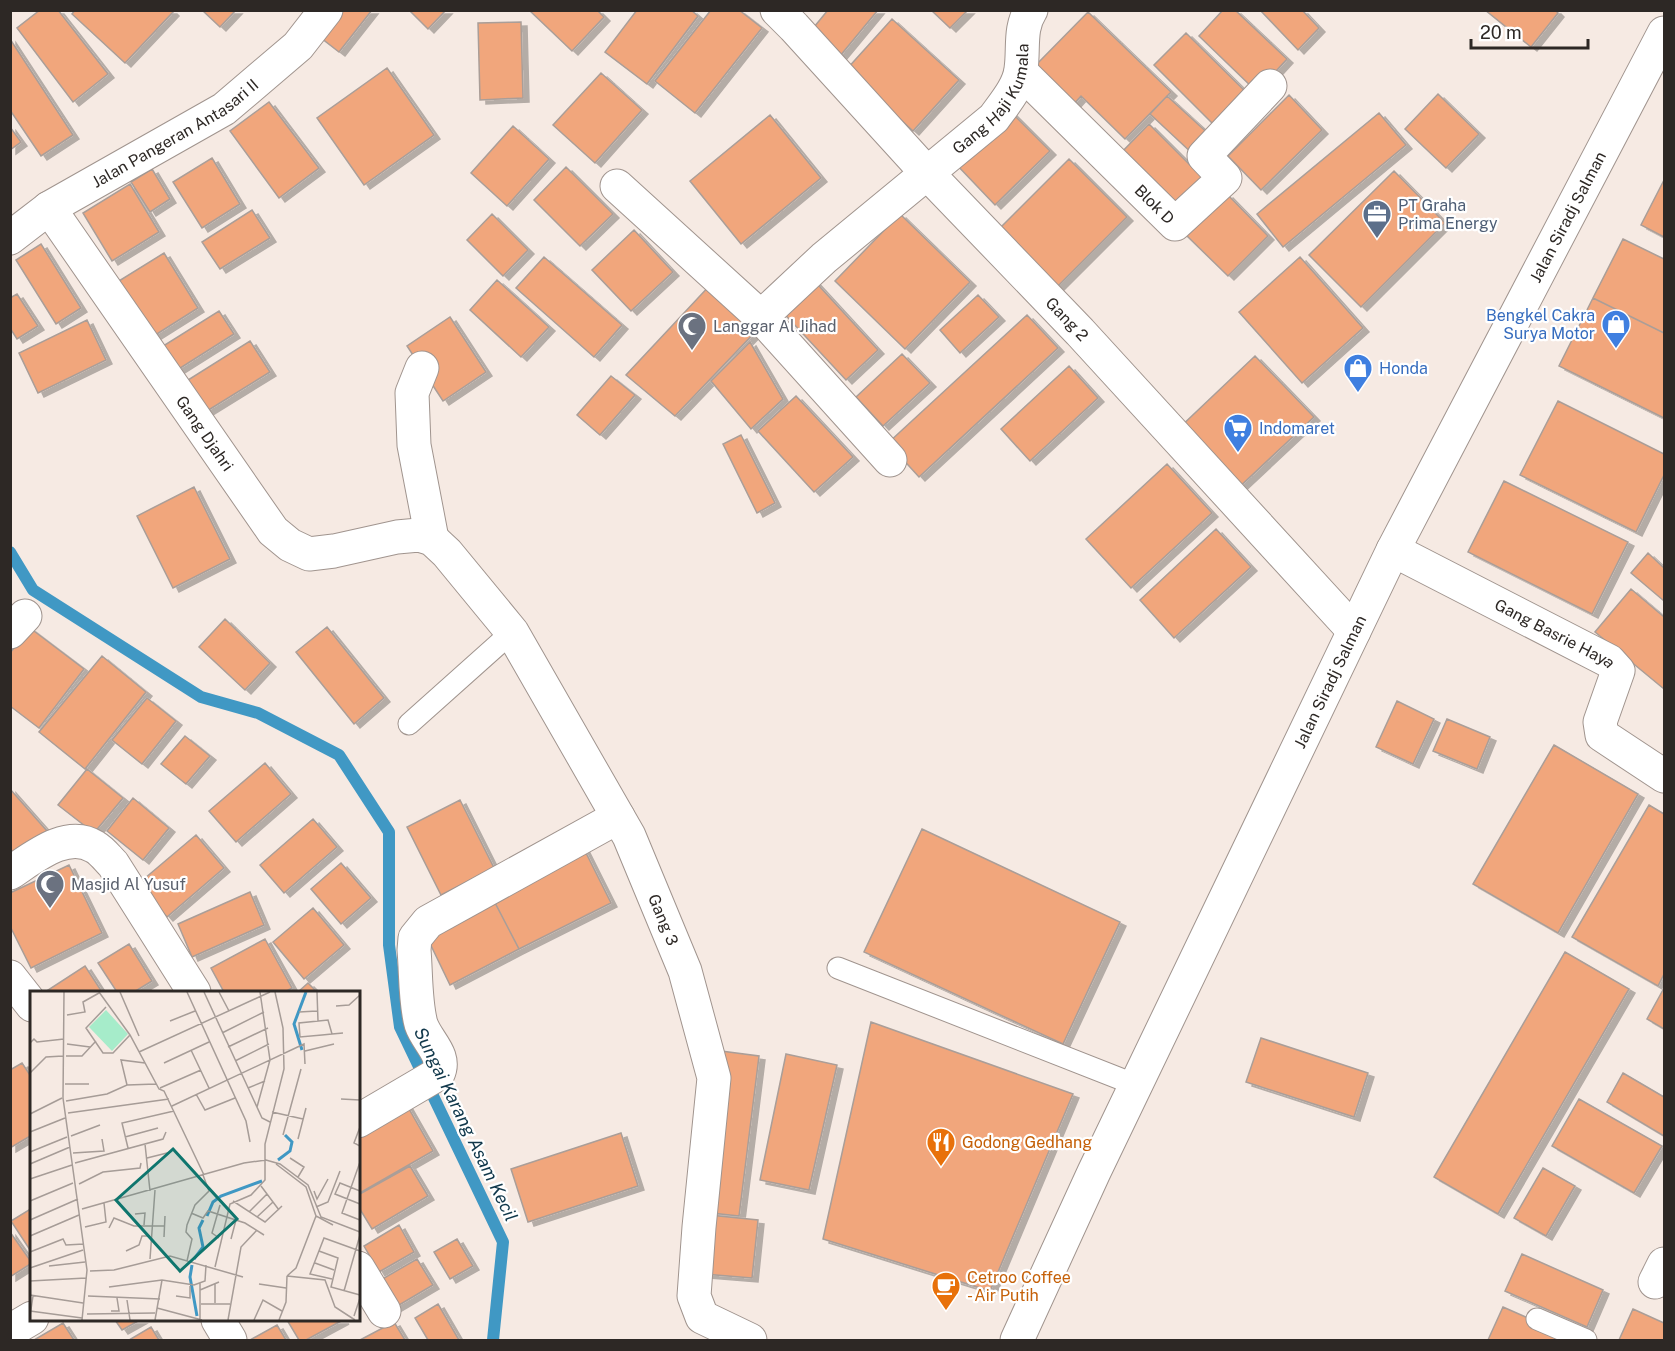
<svg xmlns="http://www.w3.org/2000/svg" width="1675" height="1351" viewBox="0 0 1675 1351" font-family="'Public Sans',sans-serif">
  <style>
    .lines { fill: none; stroke-linecap: round; stroke-linejoin: round }
    .stream { stroke: #4098c4; stroke-width: 12 }
    .building { fill: #f1a67c; stroke: #aa9e98; stroke-width: 1.5; filter: url(#shadow) }
    .lane-casing { stroke: #a0948e; stroke-width: 23 }
    .street-casing { stroke: #a0948e; stroke-width: 35 }
    .secondary-casing { stroke: #a0948e; stroke-width: 35 }
    .lane { stroke: #fff; stroke-width: 21 }
    .street { stroke: #fff; stroke-width: 33 }
    .secondary { stroke: #fff; stroke-width: 33 }
    .labels { text-anchor: middle; dominant-baseline: central; stroke-width: 4.5; stroke-linejoin: round; paint-order: stroke }
    .street-label { font-size: 16px; fill: #2d2825; stroke: #fff }
    .service-label { font-size: 16px; fill: #4e5e75; stroke: #fff; text-anchor: start }
    .shop-label { font-size: 16px; fill: #366cbe; stroke: #fff; text-anchor: start }
    .worship-label { font-size: 16px; fill: #5b616d; stroke: #fff; text-anchor: start }
    .food-label { font-size: 16px; fill: #c56008; stroke: #fff; text-anchor: start }
    .water-label { font-size: 18px; font-style: italic; fill: #11384b; stroke: #fff }
    .inset-river { fill: none; stroke: #4098c4; stroke-width: 3 }
    .inset-road { fill: none; stroke: #a69c97; stroke-width: 1.5 }
    .view { fill: #0f766e; fill-opacity: 0.15; stroke: #0f766e; stroke-width: 3 }
    .inset-edge { fill: none; stroke: #2d2825; stroke-width: 3 }
  </style>
  <defs>
    <filter id="shadow"><feDropShadow dx="6" dy="4" stdDeviation="0" flood-color="#0004"/></filter>
  </defs>
  <rect width="100%" height="100%" fill="#f6eae3"/>
  <g class="lines">
    <!-- stream -->
    <path class="stream" d="M10,552l23,38 168,107 57,16 81,42 50,77v113l11,82 103,215 -10,98"/>
  </g>
  <!-- building -->
  <path class="building" d="M40,10h18l50,64 -35,28 -56,-74z
    M75,10h96l2,2 -48,51 -53,-49z
    M202,10h34l-16,17z
    M334,10h38l-33,42 -23,-18z
    M409,10h37l-18,19z
    M529,10h68l7,7 -32,34z
    M637,10h54l7,6 -51,68 -42,-32z
    M711,10h28l23,18 -67,85 -40,-32z
    M828,10h50l-38,46 -30,-24z
    M931,10h37l-18,18z
    M1223,10h12l52,49 -30,33 -58,-56z
    M1260,10h42l17,18 -21,22z
    M1485,10h70l3,3 -27,34z
    M1088,12l83,80 -46,47 -44,-43 -8,9 -40,-37z
    M892,19l67,61 -46,51 -67,-61z
    M521,22l2,76 -43,2 -2,-77z
    M1186,33l64,63 -32,33 -64,-64z
    M10,39l63,96 -32,21 -31,-46z
    M387,68l47,67 -70,50 -47,-67z
    M601,73l41,37 -47,53 -42,-38z
    M1438,94l41,40 -33,34 -41,-39z
    M1289,95l33,35 -61,60 -33,-34z
    M1167,96l45,41 -17,19 -45,-42z
    M269,102l50,66 -40,30 -49,-67z
    M1009,110l41,41 -55,54 -40,-42z
    M1379,113l27,32 -123,102 -26,-33z
    M770,115l51,63 -80,66 -51,-63z
    M1149,124l53,53 -31,31 -53,-52z
    M513,126l36,33 -42,47 -36,-33z
    M10,127l11,15 -11,8z
    M212,158l28,46 -38,24 -29,-46z
    M1069,159l58,58 -76,76 -58,-58z
    M566,167l47,47 -33,32 -46,-46z
    M152,169l18,30 -20,13 -19,-30z
    M1394,171l51,52 -84,84 -52,-52z
    M1664,180v57l-23,-12z
    M130,184l29,48 -47,29 -29,-48z
    M1227,194l41,42 -40,40 -42,-41z
    M252,210l18,28 -50,31 -18,-27z
    M492,214l36,36 -25,26 -36,-36z
    M900,214l70,68 -65,67 -70,-68z
    M634,230l39,42 -42,39 -39,-41z
    M1623,239l41,20v74l-71,-35z
    M41,244l40,64 -25,16 -40,-64z
    M164,253l34,55 -49,31 -35,-55z
    M544,257l78,68 -28,32 -78,-69z
    M1300,257l63,71 -61,55 -63,-71z
    M809,275l69,75 -32,30 -69,-74z
    M497,280l52,47 -28,30 -51,-47z
    M712,283l46,46 -83,87 -49,-41z
    M17,294l21,32 -21,13 -7,-11v-30z
    M978,295l21,22 -39,36 -20,-23z
    M1593,298l71,35v85l-105,-52z
    M219,311l15,23 -60,38 -14,-24z
    M1027,315l31,33 -139,129 -31,-34z
    M450,317l36,55 -43,29 -36,-55z
    M87,320l19,40 -68,33 -19,-40z
    M250,341l20,31 -63,39 -19,-31z
    M750,342l33,57 -32,30 -40,-48z
    M902,354l28,29 -47,43 -27,-29z
    M1255,356l59,61 -80,75 -58,-61z
    M1069,366l29,32 -68,63 -29,-32z
    M611,376l24,19 -35,40 -23,-20z
    M796,396l57,61 -39,35 -56,-61z
    M1558,401l106,53v21l-28,57 -116,-57z
    M741,435l34,68 -18,10 -34,-69z
    M1167,464l45,49 -81,75 -45,-49z
    M1504,481l124,61 -36,72 -124,-62z
    M194,487l36,72 -57,29 -36,-72z
    M1216,529l35,38 -77,71 -34,-38z
    M1648,553l16,15v33l-33,-28z
    M1631,589l33,28v72l-69,-57z
    M225,619l45,44 -25,27 -46,-43z
    M327,627l57,71 -30,26 -58,-72z
    M30,628l54,41 -45,59 -29,-22v-53z
    M102,656l44,36 -61,77 -46,-37z
    M147,698l29,23 -34,43 -30,-24z
    M1397,701l37,18 -21,45 -37,-17z
    M1447,719l43,18 -13,32 -44,-18z
    M185,736l25,20 -24,28 -25,-20z
    M1554,745l84,49 -80,139 -85,-49z
    M265,763l26,31 -55,48 -27,-31z
    M87,769l36,29 -29,35 -36,-28z
    M10,789l37,42 -37,31z
    M133,798l36,30 -26,32 -36,-29z
    M460,800l34,68 -53,27 -34,-68z
    M1649,805l15,9v160l-6,12 -86,-49z
    M313,819l24,28 -53,46 -24,-28z
    M922,829l198,93 -57,122 -199,-92z
    M196,835l28,33 -57,49 -29,-33z
    M583,847l28,56 -92,46 -28,-54z
    M341,863l30,35 -30,26 -30,-35z
    M69,865l33,68 -71,35 -21,-42v-33z
    M250,892l14,33 -72,32 -14,-33z
    M491,895l28,54 -69,36 -26,-54z
    M313,908l31,37 -40,34 -31,-37z
    M265,939l27,49 -7,4h-61l-13,-24z
    M129,944l23,37 -18,11h-17l-19,-29z
    M1565,952l64,37 -131,225 -64,-37z
    M85,966l17,26h-57z
    M308,983l9,9h-19z
    M1664,988v41l-17,-10z
    M871,1022l202,72 -83,197 -167,-52z
    M1261,1038l107,35 -14,44 -108,-35z
    M721,1051l38,5 -20,160 -37,-4z
    M786,1054l51,11 -28,125 -49,-10z
    M22,1063l10,15v57l-22,13v-78z
    M1623,1073l41,24v39l-57,-34z
    M1579,1099l83,47 -28,47 -82,-47z
    M405,1102l28,49 -75,43v-65z
    M621,1133l17,53 -110,36 -17,-53z
    M410,1166l18,30 -56,33 -14,-23v-11z
    M1543,1168l32,18 -29,50 -32,-18z
    M32,1208v45l-21,-32z
    M709,1215l49,5 -6,58 -48,-4z
    M399,1225l15,27 -35,20 -15,-26z
    M10,1232l22,31 -22,14z
    M457,1239l16,27 -23,13 -16,-27z
    M1522,1254l81,36 -16,37 -82,-36z
    M417,1259l16,26 -39,23 -15,-27z
    M438,1304l21,36h-31l-13,-22z
    M1503,1307l75,33h-90z
    M1633,1309l31,14v17h-45z
    M115,1320h25l-18,10z
    M287,1320h56l-37,20h-7z
    M394,1322l11,18h-45z
    M63,1323l11,17h-40z
    M277,1325l9,15h-36z
    M151,1327l8,13h-30z"/>
  <g class="lines">
    <!-- lane casing -->
    <g class="lane-casing">
      <path id="lane" d="M409,724l103,-92
        M838,968l298,117
        M1537,1319l49,21"/>
    </g>
    <!-- street casing -->
    <g class="street-casing">
      <g id="street">
        <path id="s1" d="M777,10l17,17 132,145 154,160 274,299"/>
        <path id="s2" d="M1021,72l154,152 50,-46 -21,-22 66,-70"/>
        <path d="M617,186l144,131 129,143"/>
        <path id="s3" d="M49,208l224,323 17,14 19,9 25,-3 63,-14 22,-2 13,4 15,14 65,79 117,204 56,135 29,107 -15,149 -5,69 8,21 48,23"/>
        <path id="s4" d="M10,238l39,-30 175,-99 74,-63 28,-36"/>
        <path id="s5" d="M761,317l63,-59 170,-140c10,-14 25,-31 27,-49 3,-20 -2,-41 10,-59"/>
        <path d="M422,368l-10,25 2,52 18,94"/>
        <path id="s6" d="M1393,550l216,111 9,10 -18,51 2,13 62,41"/>
        <path d="M10,632l15,-16"/>
        <path d="M10,873c23,-15 57,-44 85,-26 7,4 12,11 18,17l81,128"/>
        <path d="M10,977l22,28"/>
        <path d="M358,1121l80,-47c9,-19 -11,-32 -17,-50 -6,-22 -5,-52 -7,-74l1,-12 13,-16 190,-105"/>
        <path d="M358,1268l26,43"/>
        <path d="M1655,1282l9,-18"/>
        <path d="M218,1320l12,20"/>
        <path d="M10,1331l22,-13"/>
      </g>
    </g>
    <!-- secondary casing -->
    <g class="secondary-casing">
      <g id="secondary">
        <path id="s7" d="M1017,1340l77,-168 299,-622 271,-517"/>
      </g>
    </g>
    <!-- lane -->
    <use href="#lane" class="lane"/>
    <!-- street -->
    <use href="#street" class="street"/>
    <!-- secondary -->
    <use href="#secondary" class="secondary"/>
  </g>
  <!-- icons -->
  <defs>
    <g id="office-pin" transform="scale(1.5)"><path d="M0 17L-7.5 6A9.5 9.5 0 1 1 7.5 6Z" fill="#5c6f8a" stroke="#fff"/><path d="M-6-3h4V-5.5h4V-3h4V5H-6ZM-1-4.5V-3h2v-1.5ZM-6 0V1H6V0Z" fill="#fff"/></g>
    <g id="shop-pin" transform="scale(1.5)"><path d="M0 17L-7.5 6A9.5 9.5 0 1 1 7.5 6Z" fill="#3f7fe0" stroke="#fff"/><path d="M-5-2.5h2.3a2.7 3.5 0 0 1 5.4 0H5L5.5 6h-11ZM-1.5-2.5h3a1.5 2.3 0 0 0-3 0Z" fill="#fff"/></g>
    <g id="mosque-pin" transform="scale(1.5)"><path d="M0 17L-7.5 6A9.5 9.5 0 1 1 7.5 6Z" fill="#6b7280" stroke="#fff"/><path d="M3.5-4.9A6 6 0 1 0 3.5 4.9A5 5 0 1 1 3.5-4.9Z" fill="#fff"/></g>
    <g id="supermarket-pin" transform="scale(1.5)"><path d="M0 17L-7.5 6A9.5 9.5 0 1 1 7.5 6Z" fill="#3f7fe0" stroke="#fff"/><path d="M-6-5.5h2.5l.6 2H6L4.5 2H-2.5L-4.4-4H-6ZM-1.5 3.2a1.3 1.3 0 1 0 .1 0ZM3 3.2a1.3 1.3 0 1 0 .1 0Z" fill="#fff"/></g>
    <g id="restaurant-pin" transform="scale(1.5)"><path d="M0 17L-7.5 6A9.5 9.5 0 1 1 7.5 6Z" fill="#e8710a" stroke="#fff"/><path d="M-5-6h1v4h1v-4h1v4h1v-4h1v5L-1.5 .5V6h-2V.5L-5-1ZM5-6V6H3V1.5H1.5Q1.5-4 5-6Z" fill="#fff"/></g>
    <g id="cafe-pin" transform="scale(1.5)"><path d="M0 17L-7.5 6A9.5 9.5 0 1 1 7.5 6Z" fill="#e8710a" stroke="#fff"/><path d="M-5.5-4.5H6V0H3Q3 3.5 0 3.5H-2.5Q-5.5 3.5-5.5 0ZM3-3.2v2h1.7v-2ZM-6 4.5H4V6H-6Z" fill="#fff"/></g>
  </defs>
  <g fill-rule="evenodd">
    <use href="#office-pin" x="1377" y="214"/>
    <use href="#shop-pin" x="1616" y="324"/>
    <use href="#mosque-pin" x="692" y="326"/>
    <use href="#shop-pin" x="1358" y="368"/>
    <use href="#supermarket-pin" x="1238" y="428"/>
    <use href="#mosque-pin" x="50" y="884"/>
    <use href="#restaurant-pin" x="941" y="1142"/>
    <use href="#cafe-pin" x="946" y="1286"/>
  </g>
  <g class="labels">
    <!-- street labels -->
    <g class="street-label">
      <text stroke="none"><textPath href="#s5" startOffset="322">Gang Haji Kumala</textPath></text>
      <text stroke="none"><textPath href="#s4" startOffset="196">Jalan Pangeran Antasari II</textPath></text>
      <text stroke="none"><textPath href="#s2" startOffset="188">Blok D</textPath></text>
      <text stroke="none"><textPath href="#s7" startOffset="1251">Jalan Siradj Salman</textPath></text>
      <text stroke="none"><textPath href="#s1" startOffset="424">Gang 2</textPath></text>
      <text stroke="none"><textPath href="#s3" startOffset="274">Gang Djahri</textPath></text>
      <text stroke="none"><textPath href="#s6" startOffset="182">Gang Basrie Haya</textPath></text>
      <text stroke="none"><textPath href="#s7" startOffset="729">Jalan Siradj Salman</textPath></text>
      <text stroke="none"><textPath href="#s3" startOffset="1010">Gang 3</textPath></text>
    </g>
    <!-- service labels -->
    <g class="service-label">
      <text x="1398" y="205">PT Graha<tspan x="1398" dy="18">Prima Energy</tspan></text>
    </g>
    <!-- shop labels -->
    <g class="shop-label">
      <text x="1595" y="315" text-anchor="end">Bengkel Cakra<tspan x="1595" dy="18">Surya Motor</tspan></text>
      <text x="1379" y="368">Honda</text>
      <text x="1259" y="428">Indomaret</text>
    </g>
    <!-- worship labels -->
    <g class="worship-label">
      <text x="713" y="326">Langgar Al Jihad</text>
      <text x="71" y="884">Masjid Al Yusuf</text>
    </g>
    <!-- food labels -->
    <g class="food-label">
      <text x="962" y="1142">Godong Gedhang</text>
      <text x="967" y="1277">Cetroo Coffee<tspan x="967" dy="18">- Air Putih</tspan></text>
    </g>
    <!-- water labels -->
    <g class="water-label">
      <text transform="translate(466 1124) rotate(64)">Sungai Karang Asam Kecil</text>
    </g>
  </g>
  <!-- overview -->
  <g transform="translate(30 991)">
    <rect width="330" height="330" fill="#f6eae3"/>
    <path d="M76,19l22,24 -16,17 -23,-24z" fill="#a6ecca"/>
    <path class="inset-river" d="M272,59l-8,-26 12,-32M248,169l12,-9 2,-9 -7,-7M177,225l6,-14 8,-6 41,-15M164,268l9,-12 -4,-19 4,-8M162,274l-2,12 7,39"/>
    <path class="inset-road" d="M34,1l-1,106 24,172 -5,50M69,1l31,43 29,54 5,2 40,84M90,1l19,44M157,1l59,129 4,21M174,1l58,126 8,4M189,1l10,19M287,1l1,29M306,15l13,-1 11,-10M76,16l-20,21 17,25h10l17,-18M269,21l18,-1M37,24l18,-3 -2,-10 16,-9M140,30l25,-10M192,42l42,-21M302,43l-4,-14 -29,3 1,14 22,-2 10,-1 11,-1M0,52l4,-4 3,3 27,-3M37,53l23,3M198,56l40,-19M161,59l18,38M275,60l29,-7M109,61l131,-60M36,65h16l14,-15M205,70l34,-17M134,72l45,-21M0,82l16,-16 17,-1M35,93h24M97,94l-6,-25 24,3M130,97l41,-18M218,97l17,-7M166,103l9,16 30,-12M311,108l19,1M36,110l41,-7 20,-9 29,-1M142,115l132,-62 1,20M227,116l13,-47 -10,-68M242,121l31,7M38,122l101,-14M0,123l32,-16M330,136l-6,16 6,3M0,141l35,-14M253,144l18,-66M41,145l29,-11M95,146l33,-9M268,148l8,-31M115,153l5,47M98,157l-6,-25 52,-12M0,161l37,-15M43,162l31,-2 -2,-12M117,167l24,-6M260,167l14,9 -6,10M330,171l-18,51 18,7M45,172l88,-24 3,-7M0,173l40,-17M246,173l30,23 10,29 17,9M0,188l42,-14M49,193l24,-12 37,-4 1,-5M231,195l18,24M284,200l3,8 11,-20M330,200l-20,-8 -5,11 25,10M0,210l43,-18M203,210l32,21 17,-16M286,216l12,-5 12,-31M52,218l162,-46 22,-3 14,4 28,21 13,32 39,15M219,221l18,-18M161,222l12,5 5,-7 37,12 19,12M105,223l10,-1 -1,12M227,226l16,-15M0,229l48,-21M55,236l21,-5 -2,-19M79,237l5,-10 20,8h30M0,245l49,-21M134,246l1,-21M189,247l-7,-5 8,-28M201,248l5,-19M96,260l13,-6 3,-9h8M289,260l19,7 -7,29 29,8M0,261l33,-13 3,6 18,-1M120,268l5,-69M157,270l5,-22 -6,-7 1,-7 8,-20 14,-14 -6,-16M285,272l19,7M19,275l36,-4M185,276l15,-63 21,-9 14,-15v-36l19,-75 -1,-41 -8,-36M0,277l53,-18M60,280l24,-1 56,-14 73,21M257,285l38,4 10,27 20,13M257,285l9,-8 20,-52M302,288l-22,-5 14,-36 36,13M0,290l56,-3M170,292v36M185,293v19M229,293l27,4M79,296l53,-7 32,5 11,-4 1,-16M170,299l19,-8M314,300l16,-56M0,304l53,8M58,305l72,3M146,305l14,2v-12M97,309l3,20M171,313h29M127,317l45,12M0,320l52,7M81,320h8l-2,-13M57,323l68,-1M0,325l3,-20M324,325l6,-18M125,329l7,-40M198,329l13,-73 16,-17M224,329l9,-20 19,11M249,329l7,-18 1,-26"/>
    <path class="view" d="M143,158l64,70 -57,52 -64,-71z"/>
    <rect width="330" height="330" class="inset-edge"/>
  </g>
  <!-- border -->
  <rect width="1675" height="1351" fill="none" stroke="#2d2825" stroke-width="24"/>
  <!-- scale -->
  <path d="M1471 39v9h117v-9" fill="none" stroke="#2d2825" stroke-width="3"/>
  <text x="1480" y="39" font-size="18" fill="#2d2825" stroke="#ffffff" stroke-width="4.5" paint-order="stroke">20 m</text>
</svg>
